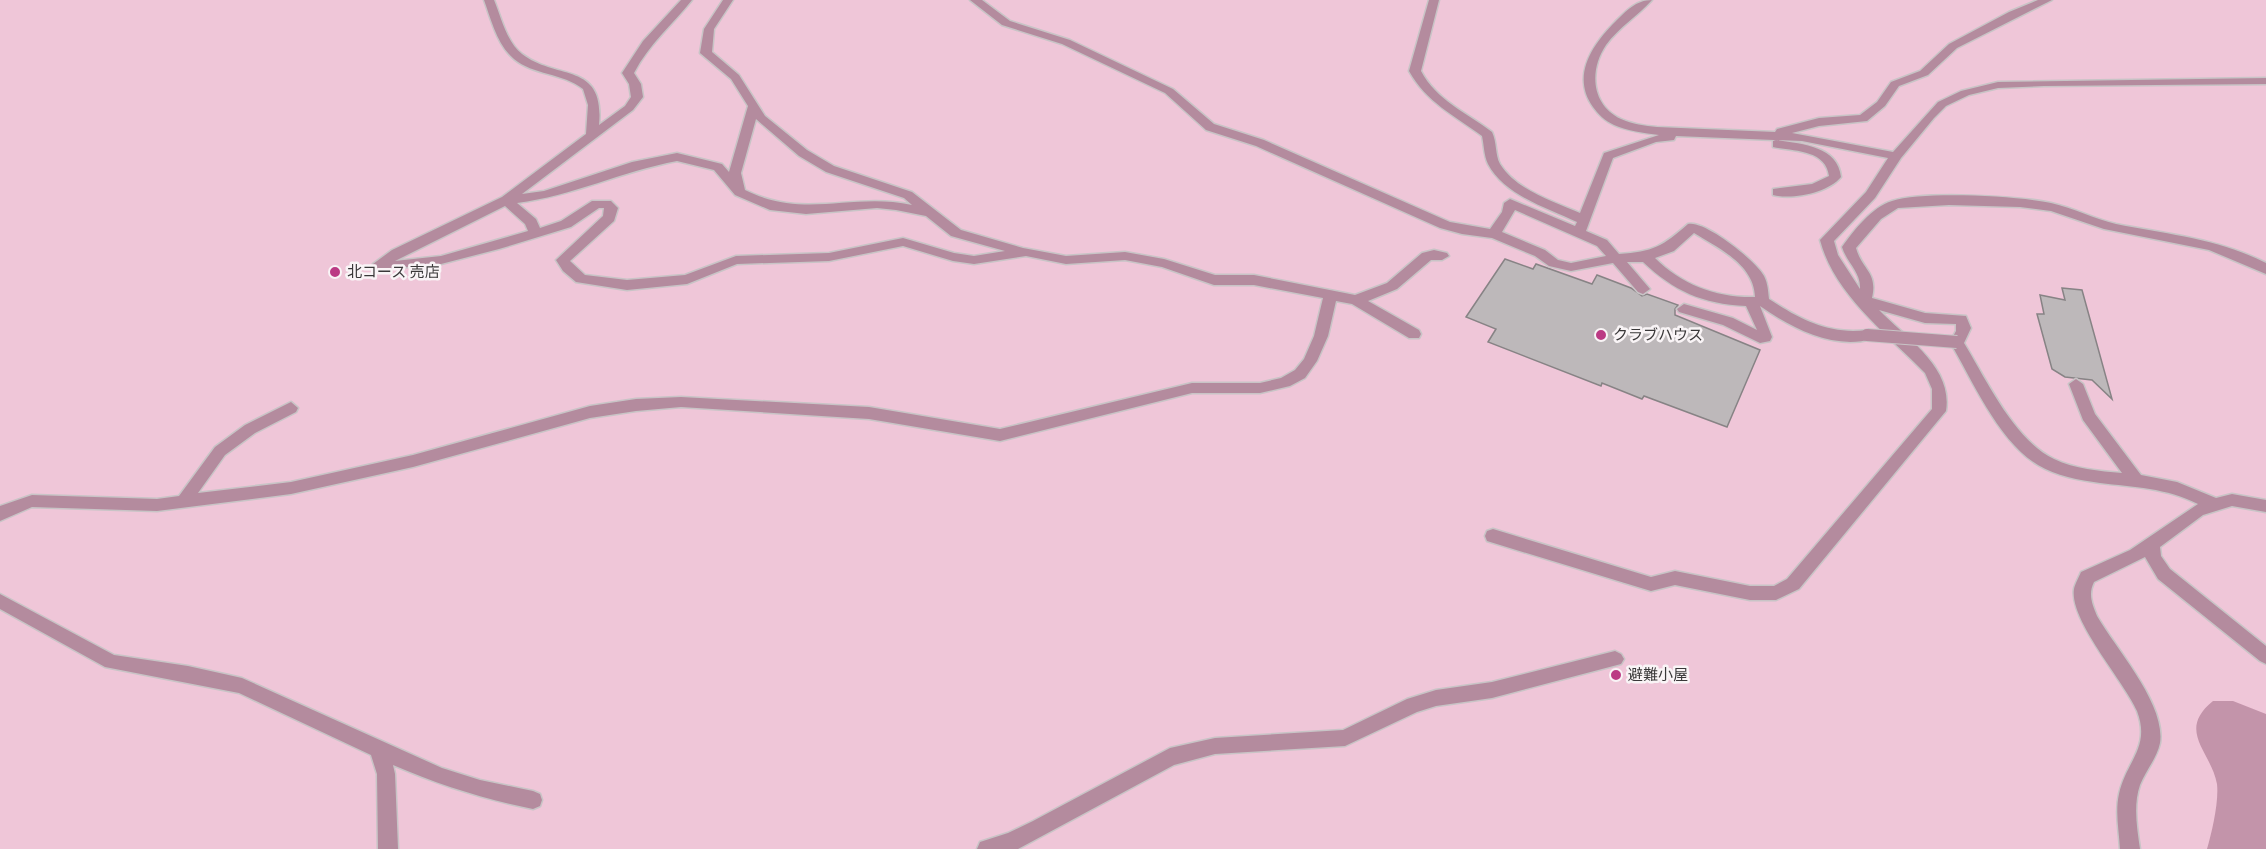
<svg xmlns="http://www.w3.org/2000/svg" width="2266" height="849" viewBox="0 0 2266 849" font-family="'Fira Sans Condensed','Noto Sans JP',sans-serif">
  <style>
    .green { fill: #efc6d8 }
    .water { fill: #c394aa }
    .building { fill: #bdb8ba; stroke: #878385; stroke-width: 1.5 }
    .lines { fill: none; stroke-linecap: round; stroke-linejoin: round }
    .minor-casing { stroke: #c8c4c6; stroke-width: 3 }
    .minor { fill: #b48b9e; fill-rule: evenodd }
    .minor-bridge-casing { stroke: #c8c4c6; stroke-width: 14; stroke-linecap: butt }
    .minor-bridge { stroke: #b48b9e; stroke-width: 12 }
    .poi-dot { fill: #bb3a84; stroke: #f9f4f6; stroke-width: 2 }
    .labels { text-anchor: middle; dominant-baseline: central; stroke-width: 5; stroke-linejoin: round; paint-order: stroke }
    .poi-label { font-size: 15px; fill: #3a3839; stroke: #f9f4f6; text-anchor: start }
  </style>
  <rect width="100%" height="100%" fill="#ece7e9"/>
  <!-- green -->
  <path class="green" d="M0,0h2266v849h-2266z"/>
  <!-- water -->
  <path class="water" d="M2213,701h20l33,13v135h-59c5,-17 12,-48 10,-65 -6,-33 -41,-53 -4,-83z"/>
  <!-- building -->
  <path class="building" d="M1505,259l28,10 3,-5 56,20 5,-9 34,13 11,8 5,-2 31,11 -3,4v6l85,35 -33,77 -83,-31 -2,3 -40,-16 -1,3 -113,-44 8,-13 -30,-12z
    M2062,288l20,2 30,109 -20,-19 -27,-3 -13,-8 -15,-55h7l-4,-19 25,5z"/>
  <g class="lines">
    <!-- minor casing -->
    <g class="minor-casing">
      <path id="minor" d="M484,0h10c7,17 13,43 28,54 35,27 83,7 77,71l26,-19 6,-9 -2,-13 -7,-11 21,-32 38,-41h11c-20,25 -43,44 -58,73l7,11 2,13 -10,13 -111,84 22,-3 88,-29 45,-9 45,11 7,8 19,-66 -17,-27 -31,-26 4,-24 19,-29h10l-19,29 -2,23 27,23 26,41 42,34 27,16 78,26 49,38 62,18 43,8 59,-4 39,7 51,16h39l101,20 32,-12 35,-30 12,-3 13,3 2,3 -7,4h-11l-34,29 -29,12 51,29 2,4 -2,4h-10l-57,-34 -16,-3 -8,35 -11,25 -12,17 -15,8 -30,7h-68l-192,48 -131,-22 -188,-12 -45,4 -46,7 -177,49 -122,27 -134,17 -125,-4 -32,14v-15l32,-11 125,4 22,-3 36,-49 30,-22 46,-23 7,6 -2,4 -41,21 -30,22 -27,38 93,-11 122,-27 177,-49 46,-7 45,-2 188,10 131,22 192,-46h68l21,-5 14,-8 9,-11 10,-23 9,-38 -69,-13h-40l-52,-18 -37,-7 -59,4 -40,-8 -52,8 -21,-3 -50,-15 -74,15 -92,3 -50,20 -60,6 -51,-8 -13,-11 -7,-11 47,-44 1,-8h-5l-28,19 -72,22 -58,15 -68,6 -2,-3 2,-3 19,-14 110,-53 84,-63 2,-29 -5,-16c-20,-16 -50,-14 -69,-30 -17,-14 -23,-40 -30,-59zM756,119l43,37 27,16 78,26 8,7c-61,-13 -107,15 -167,-15l-4,-17zM677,161l37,9 21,25 35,15 36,4 71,-6 19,2 30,6 25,20 54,15 -31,5 -20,-3 -51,-15 -74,15 -93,3 -51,19 -58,5 -42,-5 -15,-14 44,-40 4,-13 -7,-7h-19l-31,20 -21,7 -4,-9 -19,-16c55,-7 106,-32 160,-42zM505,206l20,18 3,7 -87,25 -46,5z
        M970,0h12l28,21 60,19 103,49 41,35 50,16 186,82 40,7 12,-17 2,-9 6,-4 65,27 2,-4c-30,-14 -73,-27 -89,-58 -4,-8 -4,-19 -6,-28 -27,-20 -56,-34 -73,-65l20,-71h10l-18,71c15,29 46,42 71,61 5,10 3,23 8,32 16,26 54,38 80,49l24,-60 55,-18c-15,-2 -32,-4 -45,-10 -9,-4 -16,-11 -21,-18 -22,-31 -1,-62 22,-85 11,-11 21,-22 37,-22 -14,16 -33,27 -46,45 -17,25 -15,60 15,74 11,5 24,7 36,8l118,5 2,-3 42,-11 41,-3 17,-13 14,-20 29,-11 29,-27 60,-32 29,-12h14l-95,48 -29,27 -29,11 -14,20 -18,15 -48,5 -27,7 101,19 45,-50 23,-11 37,-9 268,-4v6l-222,2 -46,2 -29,7 -23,11 -12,12 -33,40 -26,40 -41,43 4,14 22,34c1,-17 -13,-26 -18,-42 12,-17 30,-40 50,-46 31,-10 126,-5 159,2 23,5 43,16 65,21 51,10 103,15 150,39v11l-57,-24 -105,-21 -53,-18 -31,-4 -71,-2 -51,3 -17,11 -25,29c6,22 22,24 16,50l53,15 41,3 5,12 -7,15c22,36 50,97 90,116 21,10 45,12 68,14l-39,-53 -14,-36 7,-5 7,5 12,30 46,61 36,7 39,16 16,-4 34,6v12l-34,-6 -29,9 -43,32 1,9 9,13 96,77v18l-6,-3 -102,-82 -13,-22 -51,25c-6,12 -2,22 3,34 19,33 69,88 63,127 -3,15 -14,27 -20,42 -7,20 -3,43 0,64h-20c-1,-18 -5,-37 -1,-55 7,-33 32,-46 18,-83 -13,-30 -68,-91 -63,-122 1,-5 5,-12 7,-17l49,-22 68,-46c-31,-16 -65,-17 -98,-21 -21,-3 -44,-7 -62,-18 -39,-23 -66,-85 -88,-123l6,-11v-7l-31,-1 -46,-13c28,29 74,57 67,101l-147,178 -23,11h-26l-75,-15 -24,6 -164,-50 -2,-5 2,-5 6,-2 158,48 24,-6 75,15h24l13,-7 145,-170v-20l-7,-16c-38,-39 -91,-79 -105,-133l46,-48 22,-34 -86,-17 -126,-5 -2,4 -18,2 -43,16 -27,73 21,9 12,14c34,-2 44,-8 69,-30 17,-4 68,37 76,52 4,8 4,15 5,23 30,20 60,36 98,31l7,5 -2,4c-39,11 -81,-11 -112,-33l12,31 -2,4 -10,2 -37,-18 -44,-13 -2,-3 7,-5 49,14 24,12 -11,-24c-44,-2 -72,-15 -103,-44h-16l23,27 -7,5 -5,-2 -25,-29 -42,8 -22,-5 -14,-10 -43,-18 -30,-4 -22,-6 -184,-82 -50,-16 -41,-37 -103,-49 -60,-19zM1515,210l82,36 9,10 -35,7 -13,-3 -13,-10 -43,-18zM1694,233c24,15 60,31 61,64 -38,1 -73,-12 -100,-39l19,-7z
        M1777,140c25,4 61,6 64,37 -13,16 -49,23 -68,18v-6l39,-5 17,-8c-3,-27 -37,-25 -56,-29v-6z
        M0,594l114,61 74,11 54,12 200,90 38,12 53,11 7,3 2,6 -2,6 -7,3c-49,-10 -94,-24 -140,-44l2,9 3,75h-20l-1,-75 -6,-19 -132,-62 -134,-26 -105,-58z
        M1615,651l6,3 3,5 -3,5 -129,34 -56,8 -19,6 -72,34 -130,8 -41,11 -156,84h-41l3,-7 28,-9 25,-12 137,-73 45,-10 128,-8 64,-31 29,-9 56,-8z"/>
    </g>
    <!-- minor -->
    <use href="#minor" class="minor"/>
    <!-- minor-bridge casing -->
    <g class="minor-bridge-casing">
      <path id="minor-bridge" d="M1867,335l90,7"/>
    </g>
    <!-- minor-bridge -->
    <use href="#minor-bridge" class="minor-bridge"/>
  </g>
  <!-- markers -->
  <g class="poi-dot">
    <circle cx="335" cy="272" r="6"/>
    <circle cx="1601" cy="335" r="6"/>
    <circle cx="1616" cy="675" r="6"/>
  </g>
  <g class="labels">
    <!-- poi labels -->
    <g class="poi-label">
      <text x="347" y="272">北コース 売店</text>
      <text x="1613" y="335">クラブハウス</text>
      <text x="1628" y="675">避難小屋</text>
    </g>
  </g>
</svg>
